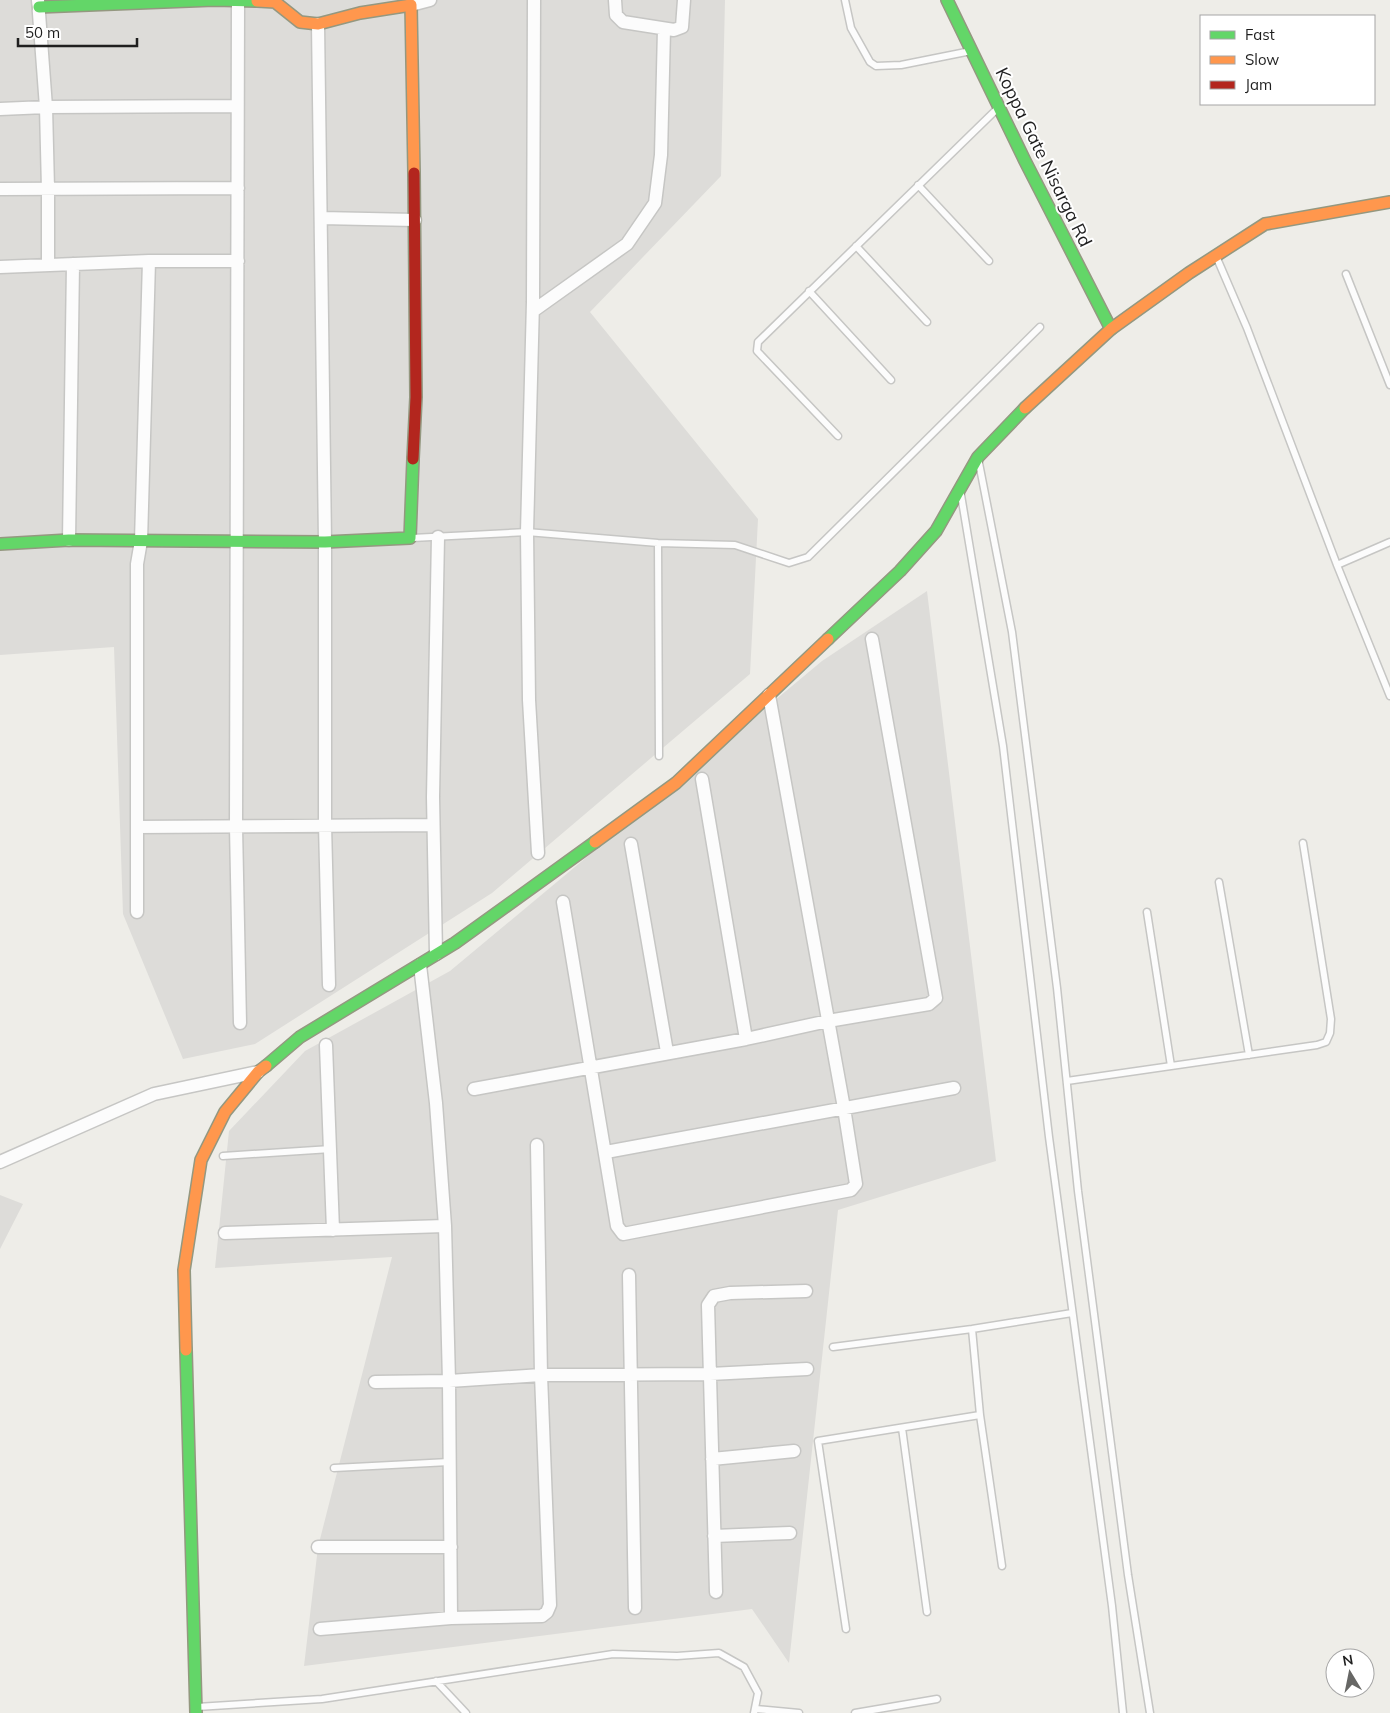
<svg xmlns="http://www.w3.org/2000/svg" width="1390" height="1713" viewBox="0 0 1390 1713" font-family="Mulish,sans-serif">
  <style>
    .residential { fill: #dddcd9 }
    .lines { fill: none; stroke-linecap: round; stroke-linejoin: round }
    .lane-casing { stroke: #c6c6c4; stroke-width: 9 }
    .street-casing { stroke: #c6c6c4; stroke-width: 15 }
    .fast-casing { stroke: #949880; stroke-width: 14 }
    .slow-casing { stroke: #949880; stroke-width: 14 }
    .jam-casing { stroke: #949880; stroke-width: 14 }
    .lane { stroke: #fcfcfc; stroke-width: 6 }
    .street { stroke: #fcfcfc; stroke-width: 12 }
    .fast { stroke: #63d668; stroke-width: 11 }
    .slow { stroke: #ff974d; stroke-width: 11 }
    .jam { stroke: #b3261e; stroke-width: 11 }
    .labels { text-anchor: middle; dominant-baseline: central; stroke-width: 4; stroke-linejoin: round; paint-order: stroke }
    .street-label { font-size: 18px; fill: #1f1f1f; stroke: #fff }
  </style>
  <rect width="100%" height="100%" fill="#eeede8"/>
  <!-- residential -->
  <path class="residential" d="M0,0h725l-4,176 -131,136 168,207 -8,155 -258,219 -237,151 -72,15 -60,-145 -9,-267 -114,8z
    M927,591l69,570 -158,49 -49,453 -37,-54 -448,57 14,-119 74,-290 -177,11 14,-137 76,-80 145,-80 372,-310z
    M0,1195l23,9 -23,45z"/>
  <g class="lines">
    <!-- lane casing -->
    <g class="lane-casing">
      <path id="lane" d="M845,0l6,28 19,34 6,4 25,-1 70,-14
        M918,185l71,76
        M856,246l71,76
        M1216,256l31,72 90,237 53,131
        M1346,274l44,111
        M809,291l82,89
        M838,436l-81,-85 1,-9 240,-234
        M979,463l33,169 45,356 21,203 50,384 22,138
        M961,495l42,251 46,391 63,469 11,107
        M412,538l115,-6 131,11 77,2 54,18 19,-6 232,-230
        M658,543l1,213
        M1337,565l53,-23
        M1219,882l30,173
        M1147,912l24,154
        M1067,1081l250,-36 9,-3 4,-9 1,-14 -28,-176
        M223,1156l108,-7
        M833,1347l139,-18 100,-16
        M980,1415l22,151
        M902,1428l25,184
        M334,1468l115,-6
        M846,1629l-28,-188 162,-26 -8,-86
        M436,1681l30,32
        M197,1707l125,-8 291,-45 64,2 42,-3 25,14 14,26 -4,20
        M756,1709l43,4
        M855,1713l82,-14"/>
    </g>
    <!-- street casing -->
    <g class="street-casing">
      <path id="street" d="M38,0l8,107 2,82v76
        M534,0l-1,302 -6,230 2,168 9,153
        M615,0l1,15 7,7 51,8 8,-3 2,-27
        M238,1l-2,826 4,196
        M411,5l19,-5
        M318,24l7,518v283l4,160
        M0,109l46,-2 191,-1
        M0,189l238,-1
        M321,218l94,2
        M0,267l149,-6h89
        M533,311l94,-67 28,-41 6,-48 3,-126
        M69,540l4,-276
        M702,779l44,260
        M137,827c99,0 198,-2 296,-2
        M631,844l36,208
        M563,902l54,324 6,8 228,-44 5,-6 -12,-76 -75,-413
        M137,912v-348l4,-23 8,-280
        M436,954l-3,-157 5,-260
        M420,965l16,138 9,123 4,155 2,237
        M326,1045l7,185
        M474,1089l272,-50 82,-18 101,-17 7,-6 -64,-359
        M606,1152l348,-64
        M0,1162l154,-68 104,-22
        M225,1233l220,-7
        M629,1275l6,333
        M375,1382l74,-1 92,-6 169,-1 97,-5
        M712,1459l82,-8
        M714,1536l76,-3
        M318,1547h133
        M716,1592l-8,-287 6,-9 16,-3 76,-2
        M320,1629l131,-11 91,-2 5,-4 3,-7 -9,-230 -4,-230"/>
    </g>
    <!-- fast casing -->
    <g class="fast-casing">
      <path id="fast" d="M947,0l78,161 86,168
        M39,7l175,-7 43,1
        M0,544l69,-4 256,2 85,-4 3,-79
        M828,639l72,-68 36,-40 42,-74 47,-49
        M266,1066l34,-29 155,-94 140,-101
        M186,1350l10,363"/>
    </g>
    <!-- slow casing -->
    <g class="slow-casing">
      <path id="slow" d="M257,1l18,1 25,20 18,2 42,-11 51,-8 3,168
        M1025,408l86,-79 78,-56 76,-49 125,-22
        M595,842l81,-59 152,-144
        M186,1350l-2,-80 17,-110 24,-48 33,-40 8,-6"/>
    </g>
    <!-- jam casing -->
    <g class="jam-casing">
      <path id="jam" d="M413,459l3,-62 -2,-224"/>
    </g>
    <!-- lane -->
    <use href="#lane" class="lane"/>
    <!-- street -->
    <use href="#street" class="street"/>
    <!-- fast -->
    <use href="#fast" class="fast"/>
    <!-- slow -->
    <use href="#slow" class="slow"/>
    <!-- jam -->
    <use href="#jam" class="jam"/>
  </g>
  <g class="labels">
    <!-- street labels -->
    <g class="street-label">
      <text transform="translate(1044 157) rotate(64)">Koppa Gate Nisarga Rd</text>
    </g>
  </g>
  <!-- legend -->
  <rect x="1200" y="15" width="175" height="90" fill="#ffffff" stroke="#a5a5a5"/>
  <rect x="1210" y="31" width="25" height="8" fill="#63d668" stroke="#a5a5a5"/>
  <text x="1245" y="40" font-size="15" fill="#1f1f1f">Fast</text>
  <rect x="1210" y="56" width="25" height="8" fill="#ff974d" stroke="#a5a5a5"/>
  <text x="1245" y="65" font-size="15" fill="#1f1f1f">Slow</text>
  <rect x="1210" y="81" width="25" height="8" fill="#b3261e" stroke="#a5a5a5"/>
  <text x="1245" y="90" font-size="15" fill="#1f1f1f">Jam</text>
  <!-- north arrow -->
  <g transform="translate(1350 1673) rotate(350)"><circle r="24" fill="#ffffff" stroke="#a5a5a5"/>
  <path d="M0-4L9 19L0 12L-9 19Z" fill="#676765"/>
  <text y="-8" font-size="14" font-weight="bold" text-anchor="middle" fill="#1f1f1f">N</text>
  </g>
  <!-- scale -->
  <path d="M18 38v8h119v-8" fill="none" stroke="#1f1f1f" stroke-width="2.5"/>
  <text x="25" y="38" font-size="15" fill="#1f1f1f" stroke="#ffffff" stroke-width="4" paint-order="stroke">50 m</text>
</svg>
